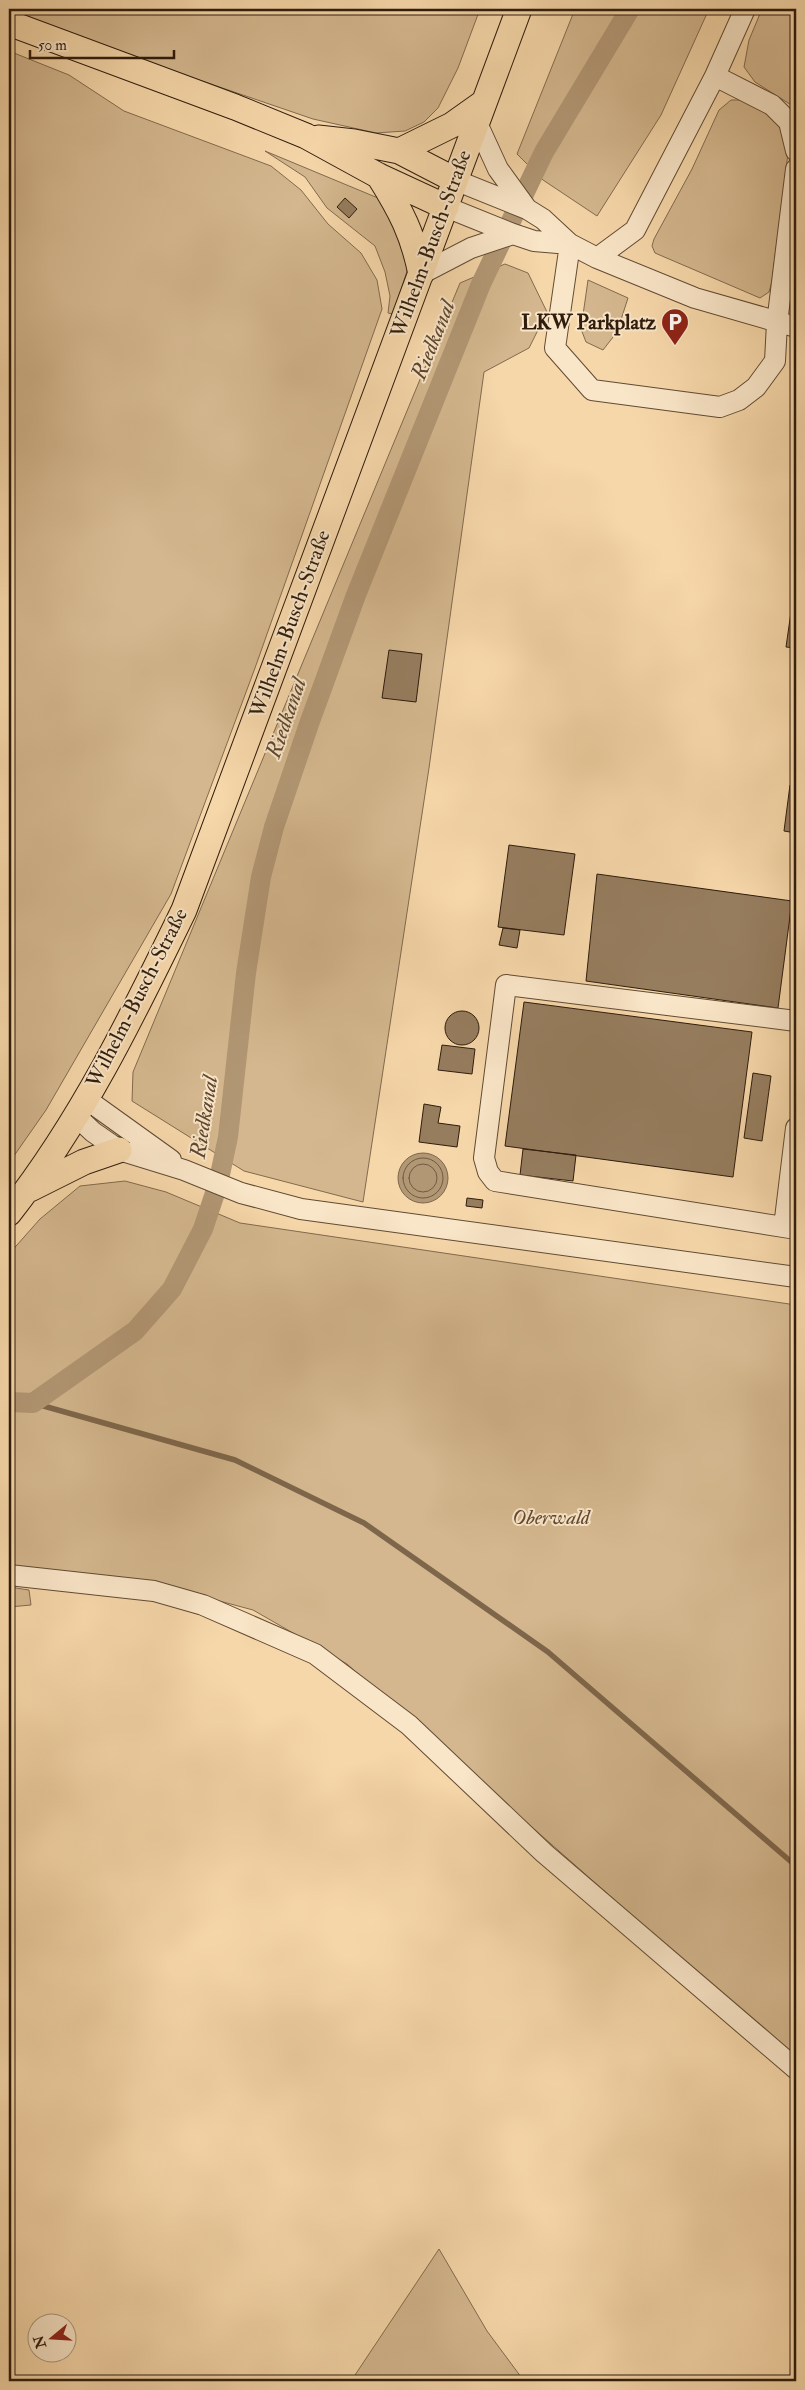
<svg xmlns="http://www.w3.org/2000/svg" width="805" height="2390" viewBox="0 0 805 2390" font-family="'IM FELL Double Pica',serif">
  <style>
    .green { fill: #d4b78e; stroke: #826a4e }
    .water { fill: #b29774; stroke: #7e664b }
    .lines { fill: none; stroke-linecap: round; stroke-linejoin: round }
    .shore { stroke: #705a40; stroke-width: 1 }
    .stream { stroke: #7e664b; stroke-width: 5.5 }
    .canal { stroke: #b29774; stroke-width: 20 }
    .building { fill: #967d5e; stroke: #2f1c0d }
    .minor-casing { stroke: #614b34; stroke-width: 22 }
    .major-casing { stroke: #2f1c0d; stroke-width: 27 }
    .minor { stroke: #f9e5c7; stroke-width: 20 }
    .major { stroke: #f6d7a9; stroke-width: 25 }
    .labels { text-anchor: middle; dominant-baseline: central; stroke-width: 4; stroke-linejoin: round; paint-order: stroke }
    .street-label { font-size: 21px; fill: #2f1c0d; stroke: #f9e5c7 }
    .poi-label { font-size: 21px; font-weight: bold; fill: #2f1c0d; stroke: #f9e5c7; text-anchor: end }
    .park-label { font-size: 21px; font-style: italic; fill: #614a34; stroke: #f9e5c7 }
    .water-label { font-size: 22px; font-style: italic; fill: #5d4731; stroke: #f9e5c7 }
  </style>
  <rect width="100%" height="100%" fill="#f6d7a9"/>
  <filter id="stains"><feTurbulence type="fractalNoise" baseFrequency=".004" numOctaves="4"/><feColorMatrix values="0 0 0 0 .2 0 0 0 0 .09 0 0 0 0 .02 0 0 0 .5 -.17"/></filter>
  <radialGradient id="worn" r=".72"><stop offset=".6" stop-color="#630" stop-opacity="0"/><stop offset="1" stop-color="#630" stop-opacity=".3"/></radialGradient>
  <!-- green -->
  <path class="green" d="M9,9h471l-22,59 -20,40 -14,14 -19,9 -29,2 -63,-14 -155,-53z
    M575,9h134l-48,106 -64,101 -54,-36 -26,-26z
    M762,9h34v99l-41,-26 -11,-15 5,-27z
    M9,51l60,24 55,36 147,55 30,24 27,34 33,29 16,27 5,29 -127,359 -84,226 -125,216 -37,53z
    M731,100h11l24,11 14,12 8,30 -16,128 -3,11 -9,6 -105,-45 -3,-7 2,-7 38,-70 27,-59z
    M265,151l113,47 30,52 -1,21 -14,43 -5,-1 2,-17 -5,-24 -10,-26 -48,-38 -22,-31z
    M505,264l23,9 19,39 -18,36 -45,24 -55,396 -66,434 -119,-31 -112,-70 1,-29 327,-789z
    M588,280l40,18 -11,34 -14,18 -17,-8 -5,-13z
    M125,1181l41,11 74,31 556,82v755l-449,-396 -94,-54 -104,-28 -140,-17v-311l31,-35 40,-33z
    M9,1587l20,3 2,15 -22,2z
    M439,2249l48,82 37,50h-173z"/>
  <!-- water -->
  <path class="water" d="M398 1178a25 25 0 1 1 50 0a25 25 0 1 1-50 0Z"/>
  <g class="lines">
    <!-- shore -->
    <path class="shore" d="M403 1178a20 20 0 1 1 40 0a20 20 0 1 1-40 0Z
      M409 1178a14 14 0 1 1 28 0a14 14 0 1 1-28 0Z"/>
    <!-- stream -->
    <path class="stream" d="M33,1403l202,57 129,63 184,129 248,214"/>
    <!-- canal -->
    <path class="canal" d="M9,1402l24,1 102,-72 37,-42 31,-60 15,-45 10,-47 18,-164 15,-96 13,-50 35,-103 47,-129 125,-311 63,-132 86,-143"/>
  </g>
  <!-- building -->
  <path class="building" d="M345,198l12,11 -8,9 -12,-11z
    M795,584h1v64l-10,-1z
    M389,650l33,4 -6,48 -34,-4z
    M790,785l6,1v47l-12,-2z
    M509,845l66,9 -11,81 -66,-8z
    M597,874l195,27 -14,107 -192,-27z
    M503,928l17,2 -3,18 -18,-3z
    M524,1002l228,30 -19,145 -228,-31z
    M445 1028a17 17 0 1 1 34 0a17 17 0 1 1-34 0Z
    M442,1045l33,4 -3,25 -34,-4z
    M753,1073l18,3 -9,65 -18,-3z
    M424,1104l17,3 -3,16 22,3 -3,21 -38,-5z
    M523,1149l53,6 -3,26 -53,-6z
    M467,1198l16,2 -1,8 -16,-2z"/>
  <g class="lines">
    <!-- minor casing -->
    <g class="minor-casing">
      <path id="minor" d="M715,76l57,29 17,17 7,29
        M476,121l22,48 29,40
        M455,180l72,29 16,10 27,25 27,14 98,40 101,29
        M446,207l67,27 21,7 36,3
        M570,244l-15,104 37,42 128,17 19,-7 17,-13 19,-26 2,-38 19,-154
        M597,258l38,-28 80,-154 30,-67
        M421,274l50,-26 42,-14
        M796,1021l-290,-36 -22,173 4,14 7,9 301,48
        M86,1099l85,61
        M76,1116l17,16 26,18 65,20 57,23 60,16 495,68
        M784,1227l12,-99
        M9,1575l145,16 49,14 112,49 94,71 135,128 252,216"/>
    </g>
    <!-- major casing -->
    <g class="major-casing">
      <path id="major" d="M9,23l226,84 71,29 73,40 67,31
        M318,138l36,4 45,9 56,29
        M399,151l53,-26 31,-22
        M379,176c22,35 34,58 42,98
        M30,1189l54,-27 35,-12
        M9,1213c72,-91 124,-198 175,-303l335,-901"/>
    </g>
    <!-- minor -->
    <use href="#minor" class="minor"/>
    <!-- major -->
    <use href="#major" class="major"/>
  </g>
  <!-- icons -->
  <defs>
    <g id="parking-pin" transform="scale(1.4375)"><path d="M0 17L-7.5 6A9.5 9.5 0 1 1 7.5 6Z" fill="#8f2418" stroke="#f9e5c7"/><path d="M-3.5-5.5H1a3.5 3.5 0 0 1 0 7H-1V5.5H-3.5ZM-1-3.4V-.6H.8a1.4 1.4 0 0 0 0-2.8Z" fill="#fff"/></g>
  </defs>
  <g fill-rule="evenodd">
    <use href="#parking-pin" x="675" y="322"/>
  </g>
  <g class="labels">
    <!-- street labels -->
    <g class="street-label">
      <text transform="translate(431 244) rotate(-70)">Wilhelm-Busch-Straße</text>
      <text transform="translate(290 624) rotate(-70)">Wilhelm-Busch-Straße</text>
      <text transform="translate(137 998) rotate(-63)">Wilhelm-Busch-Straße</text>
    </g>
    <!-- poi labels -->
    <g class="poi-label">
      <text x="656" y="322">LKW Parkplatz</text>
    </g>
    <!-- park labels -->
    <g class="park-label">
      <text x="551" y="1517">Oberwald</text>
    </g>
    <!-- water labels -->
    <g class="water-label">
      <text transform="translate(433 340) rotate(-68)">Riedkanal</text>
      <text transform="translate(286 718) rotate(-71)">Riedkanal</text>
      <text transform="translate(204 1117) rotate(-81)">Riedkanal</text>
    </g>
  </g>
  <!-- margin -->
  <rect width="805" height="2390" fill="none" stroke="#f6d7a9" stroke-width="30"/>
  <rect x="10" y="10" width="785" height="2370" fill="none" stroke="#2f1c0d" stroke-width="2.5"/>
  <rect x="15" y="15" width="775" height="2360" fill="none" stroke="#2f1c0d"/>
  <!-- north arrow -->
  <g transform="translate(52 2338) rotate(252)"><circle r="24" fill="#f9e5c7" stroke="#a8957d"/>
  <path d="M0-4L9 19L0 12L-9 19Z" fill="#8f2418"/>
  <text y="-8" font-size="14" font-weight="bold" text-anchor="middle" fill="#2f1c0d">N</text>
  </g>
  <!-- scale -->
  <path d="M30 50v8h144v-8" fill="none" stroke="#2f1c0d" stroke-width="2.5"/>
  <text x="38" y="50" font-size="15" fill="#2f1c0d" stroke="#f9e5c7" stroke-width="4" paint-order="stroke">50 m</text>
  <rect width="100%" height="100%" filter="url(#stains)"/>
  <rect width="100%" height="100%" fill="url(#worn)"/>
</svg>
